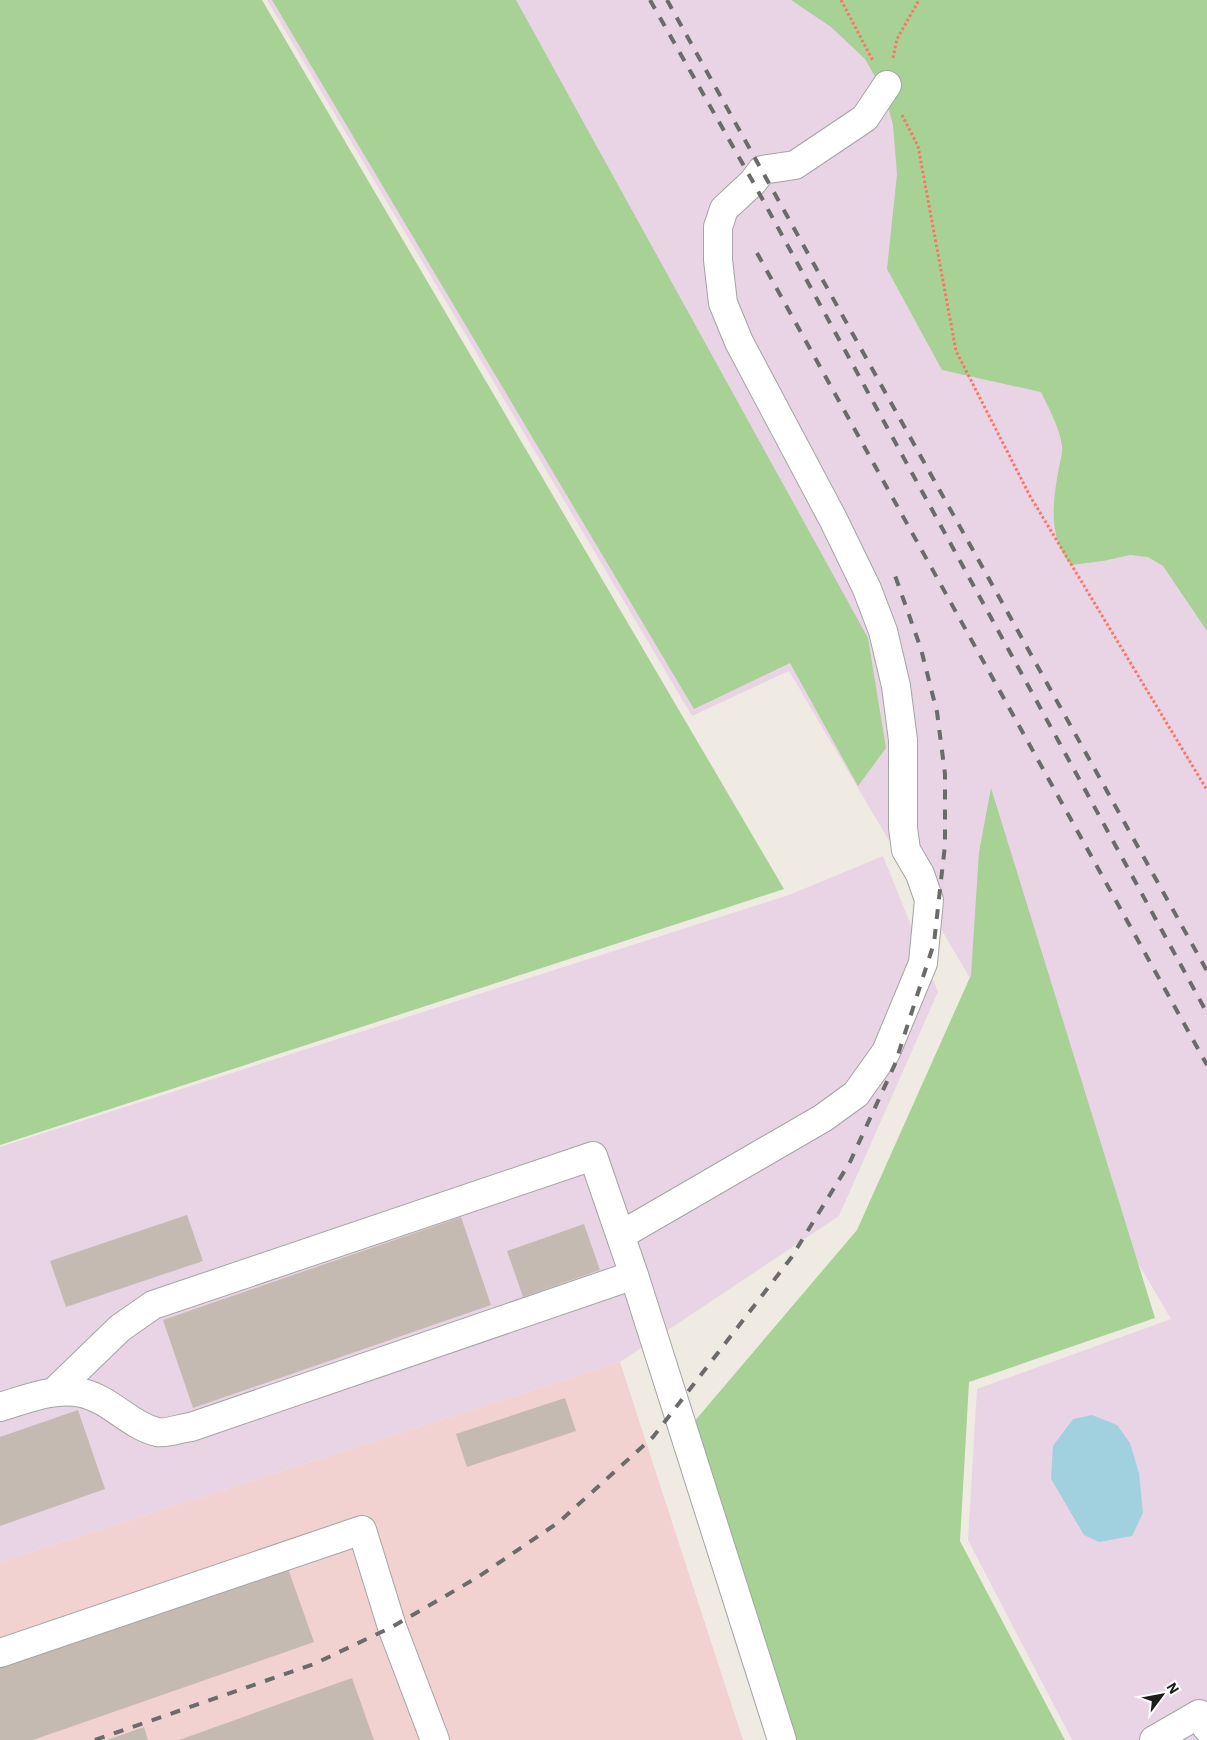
<svg xmlns="http://www.w3.org/2000/svg" width="1207" height="1740" viewBox="0 0 1207 1740" font-family="'IBM Plex Sans',sans-serif">
  <style>
    .commercial { fill: #f1d2d1 }
    .industrial { fill: #e9d4e5 }
    .forest { fill: #a7d195 }
    .water { fill: #a1d1df }
    .building { fill: #c4bab2 }
    .lines { fill: none; stroke-linecap: round; stroke-linejoin: round }
    .minor-casing { stroke: #a4a4a4; stroke-width: 30 }
    .path { stroke: #ff7364; stroke-width: 3; stroke-dasharray: 2.5 2.5; stroke-linecap: butt }
    .minor { stroke: #fff; stroke-width: 28 }
    .rail { stroke: #6b6b6b; stroke-width: 4; stroke-dasharray: 10 10; stroke-linecap: butt }
  </style>
  <rect width="100%" height="100%" fill="#efebe3"/>
  <!-- commercial -->
  <path class="commercial" d="M620,1362l123,378h-743v-178z"/>
  <!-- industrial -->
  <path class="industrial" d="M267,0h689l251,452v1288h-135l-104,-200 9,-151 194,-70 -382,-648 -97,45z
    M883,856l55,136 -99,224 -219,146 -620,200v-415l789,-252z"/>
  <!-- forest -->
  <path class="forest" d="M0,0h262l522,889 -784,256z
    M272,0h244l352,638 18,110 -28,38 -68,-123 -96,46z
    M791,0h416v631l-44,-65 -15,-9 -18,-2 -27,6 -32,4c-22,-27 -19,-59 -13,-92 1,-8 5,-19 4,-27 -2,-18 -13,-37 -21,-54l-99,-22 -55,-101 10,-95 -4,-49 -9,-33 -19,-33 -34,-32z
    M991,788l164,530 -186,64 -9,159 105,199h-278l-100,-310 170,-200 114,-255 8,-123z"/>
  <!-- water -->
  <path class="water" d="M1092,1415l25,10 13,18 9,30 4,40 -11,23 -33,6 -15,-7 -33,-56 2,-33 20,-27z"/>
  <!-- building -->
  <path class="building" d="M187,1215l16,46 -137,46 -16,-46z
    M461,1217l30,88 -298,103 -30,-88z
    M584,1224l16,46 -77,27 -16,-46z
    M565,1398l11,33 -109,36 -11,-33z
    M78,1410l27,79 -105,37v-89z
    M287,1566l27,76 -281,98h-33v-74z
    M352,1678l22,62h-195z
    M144,1727l4,13h-41z"/>
  <g class="lines">
    <!-- minor casing -->
    <g class="minor-casing">
      <path id="minor" d="M621,1235l202,-117 33,-24 30,-42 37,-89 6,-63 -9,-26 -14,-24 -3,-22v-88l-7,-54 -13,-55 -16,-42 -34,-70 -94,-177 -16,-39 -5,-43v-33l6,-18 29,-27 9,-12 33,-5 70,-47 22,-33
        M55,1391l65,-63 33,-23 440,-149 41,119 148,465
        M0,1407c27,-8 54,-20 82,-14 28,6 47,32 75,39 9,2 24,-4 34,-5l443,-152
        M0,1653l362,-123 30,97 43,113
        M1154,1740l45,-26 8,14"/>
    </g>
    <!-- path -->
    <path class="path" d="M841,0l32,61
      M893,58l4,-19 22,-39
      M902,115l16,31 38,205 74,145 177,294"/>
    <!-- minor -->
    <use href="#minor" class="minor"/>
    <!-- rail -->
    <path class="rail" d="M650,0l103,182 454,831
      M667,0l540,971
      M757,253l450,812
      M95,1740l219,-76 78,-37 86,-50 81,-55 94,-85 138,-179 59,-96 45,-98 39,-121 11,-98v-71l-8,-62 -16,-63 -29,-82"/>
  </g>
  <!-- north arrow -->
  <g transform="translate(1162 1695) rotate(58)" stroke="#ffffff" stroke-width="4" paint-order="stroke">
  <path d="M0-4L9 19L0 12L-9 19Z" fill="#1d1d1d"/>
  <text y="-8" font-size="14" font-weight="bold" text-anchor="middle" fill="#1d1d1d">N</text>
  </g>
</svg>
